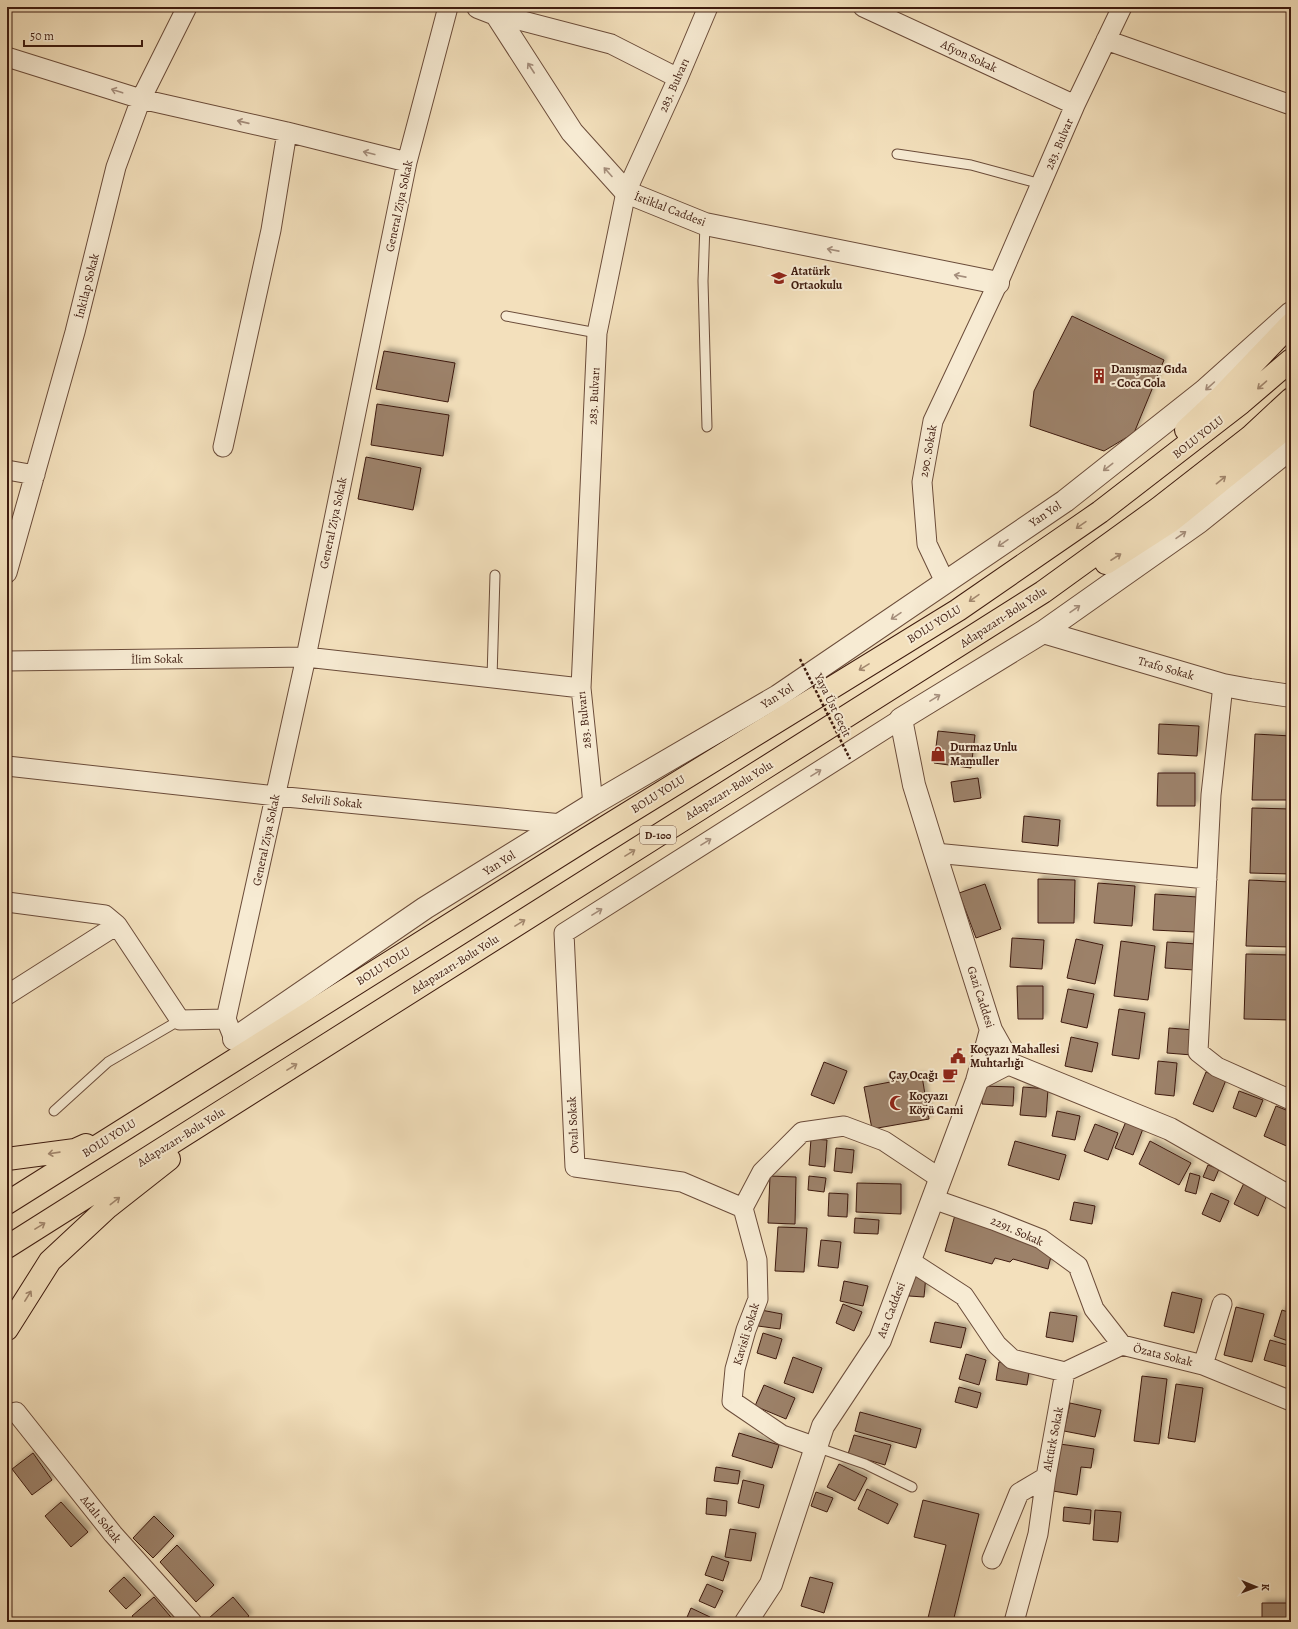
<svg xmlns="http://www.w3.org/2000/svg" width="1298" height="1629" viewBox="0 0 1298 1629" font-family="Alegreya,serif">
  <style>
    .building { fill: #9c8169; stroke: #3e1b0f; filter: url(#shadow) }
    .lines { fill: none; stroke-linecap: round; stroke-linejoin: round }
    .service-casing { stroke: #6b4c3a; stroke-width: 11 }
    .minor-casing { stroke: #6b4c3a; stroke-width: 21 }
    .tertiary-casing { stroke: #6b4c3a; stroke-width: 24 }
    .trunk-casing { stroke: #3e1b0f; stroke-width: 24 }
    .service { stroke: #f7ebd3; stroke-width: 9 }
    .minor { stroke: #f7ebd3; stroke-width: 19 }
    .tertiary { stroke: #f7ebd3; stroke-width: 22 }
    .trunk { stroke: #f3e0bc; stroke-width: 22 }
    .path-bridge { stroke: #3e1b0f; stroke-width: 2.5; stroke-dasharray: 3 2; stroke-linecap: butt }
    .oneway { stroke: #a48d7b }
    .oneway2 { stroke: #a2876e }
    .labels { text-anchor: middle; dominant-baseline: central; stroke-width: 4; stroke-linejoin: round; paint-order: stroke }
    .shield { fill: #f7ebd3; stroke: #76594a; stroke-width: 1 }
    .shield-label { font-size: 11px; font-weight: bold; fill: #3e1b0f }
    .street-label { font-size: 12px; fill: #3e1b0f; stroke: #f7ebd3 }
    .poi-label { font-size: 12px; font-weight: bold; fill: #3e1b0f; stroke: #f7ebd3; text-anchor: start }
  </style>
  <defs>
    <filter id="shadow"><feDropShadow dx="3.5" dy="-3.5" stdDeviation="2" flood-color="#0004"/></filter>
  </defs>
  <rect width="100%" height="100%" fill="#f3e0bc"/>
  <filter id="stains"><feTurbulence type="fractalNoise" baseFrequency=".005" numOctaves="4"/><feColorMatrix values="0 0 0 0 .2 0 0 0 0 .09 0 0 0 0 .02 0 0 0 .5 -.17"/></filter>
  <radialGradient id="worn" r=".72"><stop offset=".6" stop-color="#630" stop-opacity="0"/><stop offset="1" stop-color="#630" stop-opacity=".3"/></radialGradient>
  <!-- building -->
  <path class="building" d="M1072,316l92,44 -30,73 -30,18 -74,-25 4,-35z
    M384,351l71,12 -7,39 -72,-13z
    M377,404l72,11 -6,41 -72,-11z
    M366,457l55,11 -8,42 -55,-11z
    M1159,724l40,2 -2,30 -39,-2z
    M938,731l37,4 -4,33 -37,-5z
    M1255,734l36,2v64h-39z
    M1158,773h37v33h-38z
    M978,778l3,20 -27,4 -3,-20z
    M1252,808l39,1v65l-41,-1z
    M1024,816l36,4 -2,26 -36,-4z
    M1038,879l37,1 -1,43h-36z
    M1249,880l42,2v65l-45,-1z
    M1098,883l37,3 -3,40 -38,-3z
    M985,884l16,45 -25,9 -17,-45z
    M1155,894l42,3 -2,35 -42,-2z
    M1012,938l32,2 -2,29 -32,-2z
    M1076,939l27,6 -8,39 -28,-6z
    M1121,941l34,5 -7,54 -34,-4z
    M1167,942l29,2 -2,26 -29,-2z
    M1246,954l45,1v65l-47,-1z
    M1017,986h26v33h-25z
    M1068,989l26,5 -7,34 -26,-6z
    M1119,1009l26,4 -6,46 -27,-4z
    M1169,1028l25,2 -2,25 -25,-2z
    M1071,1037l27,6 -6,29 -27,-6z
    M1158,1061l19,2 -3,33 -19,-2z
    M824,1062l23,9 -13,33 -23,-9z
    M1206,1072l20,8 -13,32 -20,-8z
    M922,1076l7,43 -57,10 -8,-42z
    M982,1086l32,1 -1,19 -31,-2z
    M1023,1087l25,2 -2,28 -26,-2z
    M1239,1091l24,9 -7,17 -23,-9z
    M1276,1106l15,6v36l-27,-12z
    M1057,1111l23,5 -5,24 -23,-4z
    M1127,1119l17,7 -11,29 -18,-7z
    M1095,1124l23,9 -10,27 -24,-9z
    M811,1139l16,1 -2,27 -16,-2z
    M1015,1141l51,14 -7,25 -51,-15z
    M1150,1141l41,22 -12,22 -40,-21z
    M836,1148l18,2 -2,23 -18,-2z
    M1208,1165l11,4 -5,12 -11,-4z
    M1190,1173l10,3 -4,18 -11,-3z
    M770,1176l26,1 -1,47 -27,-1z
    M809,1176l17,2 -2,14 -16,-2z
    M857,1183l44,1v30l-45,-2z
    M1244,1183l23,12 -9,21 -24,-12z
    M829,1193l19,1 -1,23 -19,-1z
    M1211,1193l18,8 -9,21 -18,-8z
    M1074,1202l21,4 -3,18 -22,-4z
    M955,1215l85,31 11,10 -3,13 -35,-10 -3,3 -15,-4 -3,6 -47,-13z
    M855,1218l24,2 -1,14 -24,-1z
    M778,1227l29,1 -3,44 -29,-1z
    M821,1240l20,2 -3,26 -20,-2z
    M911,1274l15,1 -2,22 -15,-1z
    M844,1281l24,5 -5,20 -23,-5z
    M1172,1292l30,7 -8,34 -30,-7z
    M843,1304l19,8 -8,19 -18,-8z
    M1236,1307l28,7 -12,48 -28,-7z
    M761,1310l21,4 -2,15 -22,-3z
    M1282,1310l9,3v19l-3,9 -14,-5z
    M1050,1312l27,4 -4,26 -27,-5z
    M935,1322l31,6 -5,20 -31,-6z
    M763,1333l19,6 -6,20 -19,-6z
    M1270,1340l21,6v22l-27,-8z
    M966,1354l20,6 -7,25 -20,-6z
    M793,1357l29,11 -9,25 -29,-10z
    M999,1362l31,4 -3,19 -31,-5z
    M1142,1376l25,3 -8,65 -25,-3z
    M1176,1384l27,4 -8,54 -27,-4z
    M764,1385l31,13 -9,21 -31,-13z
    M959,1387l22,6 -4,15 -22,-6z
    M1070,1403l31,7 -6,27 -31,-6z
    M860,1412l61,17 -5,19 -61,-17z
    M739,1433l40,12 -7,23 -40,-12z
    M854,1435l37,10 -6,20 -37,-11z
    M1060,1444l34,5 -3,19 -10,-1 -4,28 -24,-4z
    M33,1453l19,27 -20,15 -20,-26z
    M839,1464l28,14 -12,23 -28,-14z
    M716,1467l24,4 -2,13 -24,-3z
    M743,1480l21,5 -5,23 -21,-5z
    M867,1489l31,15 -10,20 -30,-15z
    M816,1492l17,6 -6,14 -16,-6z
    M707,1498l20,3 -1,15 -20,-2z
    M923,1500l56,14 -26,108h-26l19,-77 -32,-8z
    M61,1502l27,30 -17,15 -26,-31z
    M1064,1507l27,3 -1,14 -27,-3z
    M1095,1510l26,2 -3,30 -25,-2z
    M154,1516l20,20 -21,22 -20,-20z
    M730,1529l26,4 -5,28 -26,-4z
    M177,1545l37,40 -18,17 -36,-40z
    M712,1556l17,6 -6,19 -18,-6z
    M124,1577l17,18 -15,14 -17,-18z
    M810,1577l23,6 -9,30 -23,-7z
    M707,1584l16,7 -8,17 -16,-7z
    M154,1597l21,25h-38l-5,-6z
    M233,1597l16,19 -7,6h-30l-3,-4z
    M1262,1603h29v19h-29z
    M691,1608l19,9 -2,5h-23z"/>
  <g class="lines">
    <!-- service casing -->
    <g class="service-casing">
      <path id="service" d="M897,154l74,11 70,19
        M705,224l-2,57 4,146
        M506,316l91,17
        M492,678l3,-103
        M54,1111l54,-49 72,-42
        M816,1447l49,17 47,23"/>
    </g>
    <!-- minor casing -->
    <g class="minor-casing">
      <path id="minor" d="M863,7l212,98
        M496,14l115,30 67,34
        M1106,40l185,65
        M7,57l134,42 146,33 120,30
        M223,447l48,-217 16,-98
        M7,470l28,5
        M7,573l68,-241 41,-165 25,-68 46,-92
        M945,582l-18,-38 -5,-62 11,-61 65,-138 77,-178 47,-98
        M7,661l299,-4 275,31
        M1223,685l-12,110 -13,257 19,15 74,33
        M7,766l269,30 286,28
        M593,804l-12,-116 16,-355 29,-141 52,-114 30,-71
        M935,853l272,26
        M7,902l98,13 12,10
        M7,995l110,-70 63,95 46,-1
        M234,1039l-8,-20 80,-362 101,-495 41,-155
        M977,1081l33,-17
        M933,1199l60,21 48,19 37,27 16,43 28,36
        M743,1208l-61,-26 -107,-15 -11,-234 337,-214
        M910,1261l54,35 33,49 15,14 53,13 57,-27 81,20 88,36
        M1203,1365l19,-61
        M16,1412l97,122 79,88
        M816,1447l-34,-12 -50,-34 3,-32 11,-39 12,-31 -1,-39 -14,-52 19,-36 40,-40 42,-6 40,15 57,38
        M992,1559l27,-66 27,-16 19,-105
        M1014,1622l24,-88 8,-57"/>
    </g>
    <!-- tertiary casing -->
    <g class="tertiary-casing">
      <path id="tertiary" d="M478,7l18,7 76,118 54,60 79,32 293,59
        M1291,448l-92,74 -156,110 -142,87 13,66 21,68 56,177 19,34 160,65 121,69
        M1043,632l180,53 27,5 41,6
        M234,1039l191,-131 168,-104 185,-108 287,-195 139,-110 87,-78
        M746,1622l25,-38 52,-158 57,-86 97,-259 14,-51"/>
    </g>
    <!-- trunk casing -->
    <g class="trunk-casing">
      <path id="trunk" d="M1186,430l32,-30 73,-76
        M1106,563l65,-42 120,-97
        M7,1159l68,-9 11,-5
        M7,1203l579,-364 372,-229 142,-98 141,-109 50,-43
        M7,1247l1036,-655 116,-84 91,-71 41,-38
        M7,1329l43,-68 58,-54 61,-48"/>
    </g>
    <!-- service -->
    <use href="#service" class="service"/>
    <!-- minor -->
    <use href="#minor" class="minor"/>
    <!-- tertiary -->
    <use href="#tertiary" class="tertiary"/>
    <!-- trunk -->
    <use href="#trunk" class="trunk"/>
    <!-- path-bridge -->
    <path class="path-bridge" d="M800,659l50,100"/>
  </g>
  <!-- one-way arrows -->
  <defs><path id="oneway-shaft" d="M-6 0H5M1.5-3L5.5 0L1.5 3" fill="none" stroke-width="1.6" stroke-linecap="round" stroke-linejoin="round"/></defs>
  <g class="oneway">
    <use href="#oneway-shaft" transform="translate(531 68) rotate(-123)"/>
    <use href="#oneway-shaft" transform="translate(117 91) rotate(-162)"/>
    <use href="#oneway-shaft" transform="translate(243 122) rotate(-167)"/>
    <use href="#oneway-shaft" transform="translate(369 153) rotate(-166)"/>
    <use href="#oneway-shaft" transform="translate(608 172) rotate(-132)"/>
    <use href="#oneway-shaft" transform="translate(833 250) rotate(-169)"/>
    <use href="#oneway-shaft" transform="translate(960 276) rotate(-169)"/>
    <use href="#oneway-shaft" transform="translate(1210 386) rotate(138)"/>
    <use href="#oneway-shaft" transform="translate(1108 467) rotate(142)"/>
    <use href="#oneway-shaft" transform="translate(1181 535) rotate(-35)"/>
    <use href="#oneway-shaft" transform="translate(1003 543) rotate(146)"/>
    <use href="#oneway-shaft" transform="translate(1075 609) rotate(-35)"/>
    <use href="#oneway-shaft" transform="translate(896 616) rotate(146)"/>
    <use href="#oneway-shaft" transform="translate(935 698) rotate(-32)"/>
    <use href="#oneway-shaft" transform="translate(816 773) rotate(-32)"/>
    <use href="#oneway-shaft" transform="translate(706 842) rotate(-32)"/>
    <use href="#oneway-shaft" transform="translate(597 912) rotate(-32)"/>
  </g>
  <g class="oneway2">
    <use href="#oneway-shaft" transform="translate(1262 385) rotate(139)"/>
    <use href="#oneway-shaft" transform="translate(1221 480) rotate(-39)"/>
    <use href="#oneway-shaft" transform="translate(1081 525) rotate(145)"/>
    <use href="#oneway-shaft" transform="translate(1116 557) rotate(-33)"/>
    <use href="#oneway-shaft" transform="translate(974 598) rotate(145)"/>
    <use href="#oneway-shaft" transform="translate(864 667) rotate(148)"/>
    <use href="#oneway-shaft" transform="translate(630 853) rotate(-32)"/>
    <use href="#oneway-shaft" transform="translate(520 923) rotate(-32)"/>
    <use href="#oneway-shaft" transform="translate(292 1067) rotate(-32)"/>
    <use href="#oneway-shaft" transform="translate(54 1153) rotate(172)"/>
    <use href="#oneway-shaft" transform="translate(115 1201) rotate(-38)"/>
    <use href="#oneway-shaft" transform="translate(40 1226) rotate(-32)"/>
    <use href="#oneway-shaft" transform="translate(28 1296) rotate(-58)"/>
  </g>
  <!-- icons -->
  <defs>
    <g id="school-bare" transform="scale(1.2)"><path d="M0-5L7-2L0 1L-7-2ZM-4 1L0 2.5L4 1V4Q0 6-4 4Z" fill="#8f2418" stroke="#f7ebd3" stroke-width="2.5" paint-order="stroke"/></g>
    <g id="building-bare" transform="scale(1.2)"><path d="M-4-6H4V6H1V3H-1V6H-4ZM-2.5-4.3h1.7v1.8h-1.7ZM.8-4.3h1.7v1.8H.8ZM-2.5-1h1.7V.8h-1.7ZM.8-1h1.7V.8H.8Z" fill="#8f2418" stroke="#f7ebd3" stroke-width="2.5" paint-order="stroke"/></g>
    <g id="shop-bare" transform="scale(1.2)"><path d="M-5-2.5h2.3a2.7 3.5 0 0 1 5.4 0H5L5.5 6h-11ZM-1.5-2.5h3a1.5 2.3 0 0 0-3 0Z" fill="#8f2418" stroke="#f7ebd3" stroke-width="2.5" paint-order="stroke"/></g>
    <g id="civic-bare" transform="scale(1.2)"><path d="M-.6-6.5H3V-4.5H.6V-3L4-1V1h2V6H-6V1h2V-1L-.6-3ZM-1.2 2.5V6h2.4V2.5Z" fill="#8f2418" stroke="#f7ebd3" stroke-width="2.5" paint-order="stroke"/></g>
    <g id="cafe-bare" transform="scale(1.2)"><path d="M-5.5-4.5H6V0H3Q3 3.5 0 3.5H-2.5Q-5.5 3.5-5.5 0ZM3-3.2v2h1.7v-2ZM-6 4.5H4V6H-6Z" fill="#8f2418" stroke="#f7ebd3" stroke-width="2.5" paint-order="stroke"/></g>
    <g id="mosque-bare" transform="scale(1.2)"><path d="M3.5-4.9A6 6 0 1 0 3.5 4.9A5 5 0 1 1 3.5-4.9Z" fill="#8f2418" stroke="#f7ebd3" stroke-width="2.5" paint-order="stroke"/></g>
  </defs>
  <g fill-rule="evenodd">
    <use href="#school-bare" x="779" y="278"/>
    <use href="#building-bare" x="1099" y="376"/>
    <use href="#shop-bare" x="938" y="754"/>
    <use href="#civic-bare" x="958" y="1056"/>
    <use href="#cafe-bare" x="950" y="1075"/>
    <use href="#mosque-bare" x="897" y="1103"/>
  </g>
  <g class="labels">
    <!-- shield labels -->
    <rect class="shield" x="640" y="826" width="36" height="18" rx="3"/>
    <g class="shield-label">
      <text x="658" y="835">D-100</text>
    </g>
    <!-- street labels -->
    <g class="street-label">
      <text transform="translate(969 56) rotate(25)">Afyon Sokak</text>
      <text transform="translate(674 85) rotate(-66)">283. Bulvarı</text>
      <text transform="translate(1059 144) rotate(-67)">283. Bulvar</text>
      <text transform="translate(399 206) rotate(-78)">General Ziya Sokak</text>
      <text transform="translate(670 209) rotate(21)">İstiklal Caddesi</text>
      <text transform="translate(87 286) rotate(-76)">İnkilap Sokak</text>
      <text transform="translate(594 396) rotate(-87)">283. Bulvarı</text>
      <text transform="translate(1198 437) rotate(-38)">BOLU YOLU</text>
      <text transform="translate(928 451) rotate(-80)">290. Sokak</text>
      <text transform="translate(1045 514) rotate(-34)">Yan Yol</text>
      <text transform="translate(333 523) rotate(-78)">General Ziya Sokak</text>
      <text transform="translate(1003 617) rotate(-33)">Adapazarı-Bolu Yolu</text>
      <text transform="translate(934 624) rotate(-32)">BOLU YOLU</text>
      <text transform="translate(157 659) rotate(-1)">İlim Sokak</text>
      <text transform="translate(1166 668) rotate(16)">Trafo Sokak</text>
      <text transform="translate(777 696) rotate(-32)">Yan Yol</text>
      <text transform="translate(833 705) rotate(64)">Yaya Üst Geçit</text>
      <text transform="translate(584 720) rotate(-96)">283. Bulvarı</text>
      <text transform="translate(729 790) rotate(-32)">Adapazarı-Bolu Yolu</text>
      <text transform="translate(658 794) rotate(-32)">BOLU YOLU</text>
      <text transform="translate(332 801) rotate(6)">Selvili Sokak</text>
      <text transform="translate(266 840) rotate(-78)">General Ziya Sokak</text>
      <text transform="translate(499 863) rotate(-32)">Yan Yol</text>
      <text transform="translate(455 964) rotate(-32)">Adapazarı-Bolu Yolu</text>
      <text transform="translate(383 966) rotate(-32)">BOLU YOLU</text>
      <text transform="translate(981 997) rotate(72)">Gazi Caddesi</text>
      <text transform="translate(573 1125) rotate(-93)">Ovalı Sokak</text>
      <text transform="translate(181 1137) rotate(-32)">Adapazarı-Bolu Yolu</text>
      <text transform="translate(109 1138) rotate(-32)">BOLU YOLU</text>
      <text transform="translate(1017 1231) rotate(24)">2291. Sokak</text>
      <text transform="translate(891 1310) rotate(-69)">Ata Caddesi</text>
      <text transform="translate(746 1334) rotate(-73)">Kavisli Sokak</text>
      <text transform="translate(1163 1355) rotate(14)">Özata Sokak</text>
      <text transform="translate(1053 1439) rotate(-79)">Aktürk Sokak</text>
      <text transform="translate(101 1519) rotate(51)">Adalı Sokak</text>
    </g>
    <!-- poi labels -->
    <g class="poi-label">
      <text x="791" y="271">Atatürk<tspan x="791" dy="14">Ortaokulu</tspan></text>
      <text x="1111" y="369">Danışmaz Gıda<tspan x="1111" dy="14">- Coca Cola</tspan></text>
      <text x="950" y="747">Durmaz Unlu<tspan x="950" dy="14">Mamuller</tspan></text>
      <text x="970" y="1049">Koçyazı Mahallesi<tspan x="970" dy="14">Muhtarlığı</tspan></text>
      <text x="938" y="1075" text-anchor="end">Çay Ocağı</text>
      <text x="909" y="1096">Koçyazı<tspan x="909" dy="14">Köyü Cami</tspan></text>
    </g>
  </g>
  <!-- margin -->
  <rect width="1298" height="1629" fill="none" stroke="#f3e0bc" stroke-width="24"/>
  <rect x="8" y="8" width="1282" height="1613" fill="none" stroke="#3e1b0f" stroke-width="2"/>
  <rect x="12" y="12" width="1274" height="1605" fill="none" stroke="#3e1b0f"/>
  <!-- north arrow -->
  <g transform="translate(1256 1587) rotate(91)" stroke="#f7ebd3" stroke-width="3" paint-order="stroke">
  <path d="M0-3L7 15L0 10L-7 15Z" fill="#3e1b0f"/>
  <text y="-6" font-size="11" font-weight="bold" text-anchor="middle" fill="#3e1b0f">K</text>
  </g>
  <!-- scale -->
  <path d="M24 40v6h118v-6" fill="none" stroke="#3e1b0f" stroke-width="2"/>
  <text x="30" y="40" font-size="12" fill="#3e1b0f" stroke="#f7ebd3" stroke-width="3" paint-order="stroke">50 m</text>
  <rect width="100%" height="100%" filter="url(#stains)"/>
  <rect width="100%" height="100%" fill="url(#worn)"/>
</svg>
